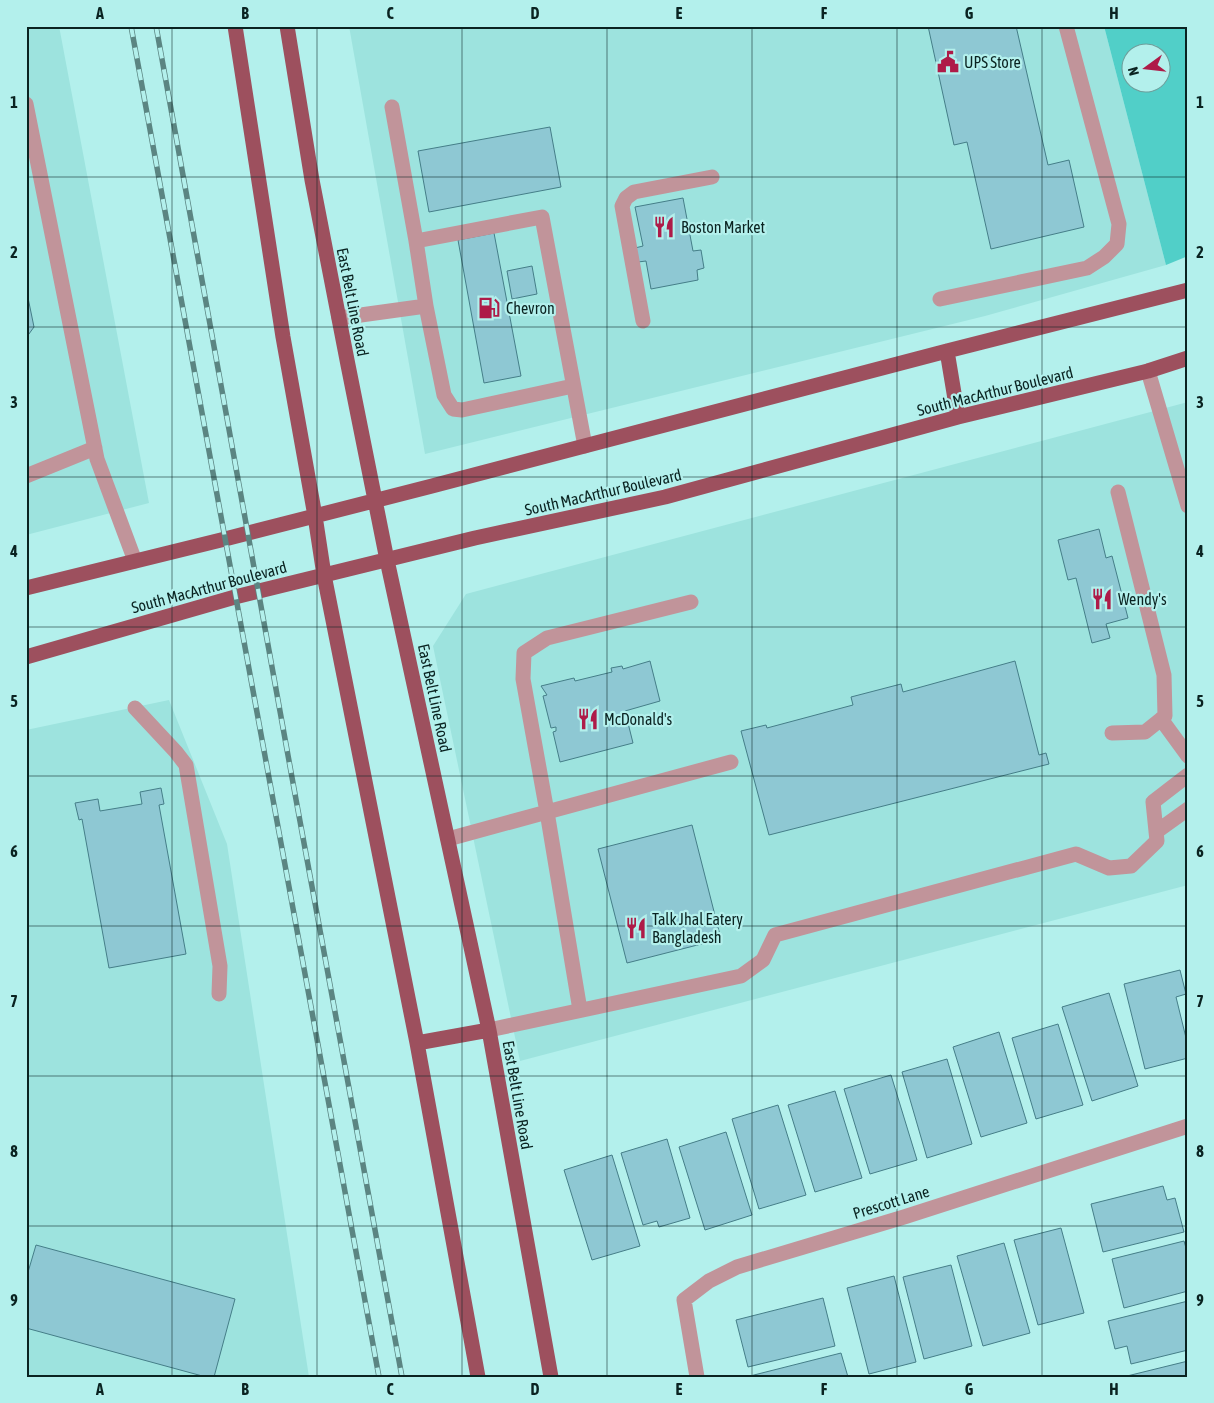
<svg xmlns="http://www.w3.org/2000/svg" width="1214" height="1403" viewBox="0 0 1214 1403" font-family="'Asap Condensed',sans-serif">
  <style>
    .built { fill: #9de3de }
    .green { fill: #51cfc8; fill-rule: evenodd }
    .building { fill: #8ec8d3; stroke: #457e88 }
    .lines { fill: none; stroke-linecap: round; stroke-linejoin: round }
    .minor { stroke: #c1949a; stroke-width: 15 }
    .major { stroke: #9d505e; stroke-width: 15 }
    .rail-casing { stroke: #5b8582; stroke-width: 5.5 }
    .rail { stroke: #b3f0ec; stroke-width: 4; stroke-dasharray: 11; stroke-linecap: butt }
    .grid { fill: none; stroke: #0a2321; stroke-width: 1; stroke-opacity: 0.55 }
    .labels { text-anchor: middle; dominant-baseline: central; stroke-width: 4.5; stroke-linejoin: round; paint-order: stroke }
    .poi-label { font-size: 16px; fill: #0a2321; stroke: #b3f0ec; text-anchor: start }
    .street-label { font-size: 16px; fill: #0a2321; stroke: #b3f0ec }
    .neatline { fill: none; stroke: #0a2321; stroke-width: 2 }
    .grid-label { font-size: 16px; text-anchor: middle; font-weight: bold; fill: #0a2321 }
  </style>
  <rect width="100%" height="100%" fill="#b3f0ec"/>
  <!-- built -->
  <path class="built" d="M26,26h33l90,477 -123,32z
    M349,26h755l62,239 -181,51 -560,138z
    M1188,402v483l-668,176 -87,-415 33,-52z
    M169,700l58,144 82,533h-283v-647z"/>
  <!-- green -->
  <path class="green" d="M1104,26h84v230l-22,9zM1132,52h30v30h-30z"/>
  <!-- building -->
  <path class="building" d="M928,26h88l32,139 21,-5 15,67 -93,22 -24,-107 -13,3z
    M550,127l11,60 -132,25 -11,-61z
    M683,198l10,53 8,-1 3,18 -7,2 1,10 -47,9 -5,-28 -8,1 -3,-14 8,-2 -8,-39z
    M494,233l27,143 -37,7 -26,-143z
    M532,266l5,28 -25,5 -5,-28z
    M26,288l8,39 -8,11z
    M1099,529l7,29 6,-2 16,62 -22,6 4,14 -18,5 -16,-65 -8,2 -10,-40z
    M650,661l10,40 -35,10 8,32 -73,19 -7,-30 3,-1v-4l-5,1 -8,-32 4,-1 -6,-9 33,-8 1,3 37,-9 -1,-4 11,-2 1,3z
    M1015,661l24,94 7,-2 3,11 -280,71 -28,-104 25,-6 1,3 86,-23 -2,-8 50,-13 2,8z
    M161,788l3,16 -5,1 27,149 -77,14 -27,-149 -3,1 -4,-17 23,-4 2,12 42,-7 -2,-12z
    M692,825l29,114 -94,24 -29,-114z
    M1180,970l6,24 -10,3 12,49v12l-43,11 -21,-85z
    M1109,993l29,93 -46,15 -30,-94z
    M1058,1024l25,81 -47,14 -24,-81z
    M999,1032l28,91 -46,14 -28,-90z
    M947,1059l25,85 -45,14 -25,-86z
    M891,1075l26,85 -47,14 -26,-85z
    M835,1091l27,87 -47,14 -27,-87z
    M778,1105l28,90 -47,14 -27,-90z
    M726,1132l26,83 -47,15 -26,-83z
    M667,1139l23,79 -31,9 -2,-6 -14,4 -22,-72z
    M612,1155l28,91 -48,14 -28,-90z
    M1163,1186l4,14 8,-2 9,34 -81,20 -12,-48z
    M1061,1228l23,85 -46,12 -24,-85z
    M1184,1241l4,14v36l-64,17 -12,-49z
    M1004,1243l26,90 -47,13 -26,-90z
    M36,1245l199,54 -21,78h-8l-180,-49v-49z
    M951,1265l21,81 -48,13 -21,-82z
    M894,1276l22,86 -47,12 -22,-86z
    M823,1298l12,48 -87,21 -12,-47z
    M1188,1301v49l-57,14 -4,-18 -12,3 -7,-28z
    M841,1353l7,24h-98v-1z
    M1188,1361v16h-65z"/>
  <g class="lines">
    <!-- minor -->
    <path class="minor" d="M26,104l71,355 38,102
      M392,107l24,134 126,-24 43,229
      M940,299l147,-31 17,-11 13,-13 2,-20 -53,-198
      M426,306l18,89 9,14 9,1 111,-24
      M339,318l87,-12 -10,-65
      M643,321l-21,-115 4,-8 8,-6 78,-15
      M1148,371l40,135
      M26,476l69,-28
      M691,602l-144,36 -23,15 -1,26 24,133 184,-50
      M135,708l41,44 10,13 34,201 -1,28
      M1161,719l27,37
      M1112,733l33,-1 20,-16 -1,-41 -46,-183
      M1156,832l32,-23
      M448,839l99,-27 33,198
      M489,1030l252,-54 22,-16 12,-25 301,-81 33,14 22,-2 26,-25 -4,-39 35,-27
      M697,1377l-13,-77 25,-19 28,-14 167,-50 284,-91"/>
    <!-- major -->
    <path class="major" d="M235,26l48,311 32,179 9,59 93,468 61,334
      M287,26l25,154 36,185 39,195 102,470 62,347
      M947,351l11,66
      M26,588l199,-49 207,-53 515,-135 241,-61
      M26,657l209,-60 240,-59 190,-41 293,-80 190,-46 40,-13
      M417,1043l72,-13"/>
    <!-- rail casing -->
    <g class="rail-casing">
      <path id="rail" d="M131,26l248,1351
        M156,26l139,768 107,583"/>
    </g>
    <!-- rail -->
    <use href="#rail" class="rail"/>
  </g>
  <!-- grid -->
  <path class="grid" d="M172,26v1351M317,26v1351M462,26v1351M607,26v1351M752,26v1351M897,26v1351M1042,26v1351M26,177h1162M26,327h1162M26,477h1162M26,627h1162M26,776h1162M26,926h1162M26,1076h1162M26,1226h1162"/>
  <!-- icons -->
  <defs>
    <g id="civic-bare" transform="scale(1.725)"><path d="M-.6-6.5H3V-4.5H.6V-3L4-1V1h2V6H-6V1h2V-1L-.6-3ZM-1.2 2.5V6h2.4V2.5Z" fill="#ae1b48" stroke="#b3f0ec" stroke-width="2.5" paint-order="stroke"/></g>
    <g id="restaurant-bare" transform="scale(1.725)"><path d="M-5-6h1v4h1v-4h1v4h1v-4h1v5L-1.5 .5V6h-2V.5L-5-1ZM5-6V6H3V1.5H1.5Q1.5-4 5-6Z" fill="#ae1b48" stroke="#b3f0ec" stroke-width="2.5" paint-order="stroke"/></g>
    <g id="fuel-bare" transform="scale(1.725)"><path d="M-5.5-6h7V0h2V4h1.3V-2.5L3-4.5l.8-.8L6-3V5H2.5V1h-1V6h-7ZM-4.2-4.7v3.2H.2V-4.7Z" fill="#ae1b48" stroke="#b3f0ec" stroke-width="2.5" paint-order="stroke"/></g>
  </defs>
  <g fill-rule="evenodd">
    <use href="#civic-bare" x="948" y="62"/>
    <use href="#restaurant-bare" x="664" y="227"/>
    <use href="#fuel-bare" x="489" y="308"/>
    <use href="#restaurant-bare" x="1102" y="599"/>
    <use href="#restaurant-bare" x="588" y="719"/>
    <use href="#restaurant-bare" x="636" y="928"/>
  </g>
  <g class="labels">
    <!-- poi labels -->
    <g class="poi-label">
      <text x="964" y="62">UPS Store</text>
      <text x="681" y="227">Boston Market</text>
      <text x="506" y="308">Chevron</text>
      <text x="1118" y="599">Wendy's</text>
      <text x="604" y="719">McDonald's</text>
      <text x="652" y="919">Talk Jhal Eatery<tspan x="652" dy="18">Bangladesh</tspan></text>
    </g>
    <!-- street labels -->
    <g class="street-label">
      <text transform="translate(353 302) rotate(79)">East Belt Line Road</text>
      <text transform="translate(995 391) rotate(-14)">South MacArthur Boulevard</text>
      <text transform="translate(603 492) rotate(-13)">South MacArthur Boulevard</text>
      <text transform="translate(209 587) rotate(-15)">South MacArthur Boulevard</text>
      <text transform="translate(435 698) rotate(78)">East Belt Line Road</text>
      <text transform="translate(518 1095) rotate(80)">East Belt Line Road</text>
      <text transform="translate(891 1202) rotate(-17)">Prescott Lane</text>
    </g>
  </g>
  <!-- border -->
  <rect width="1214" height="1403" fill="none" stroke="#b3f0ec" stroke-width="55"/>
  <!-- north arrow -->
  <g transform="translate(1146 68) rotate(255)"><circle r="24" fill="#b3f0ec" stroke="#6f9e9b"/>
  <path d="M0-4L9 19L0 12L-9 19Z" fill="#ae1b48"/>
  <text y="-8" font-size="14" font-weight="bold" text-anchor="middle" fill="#0a2321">N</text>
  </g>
  <rect x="28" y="28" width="1158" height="1348" class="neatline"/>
  <g class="grid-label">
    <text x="100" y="19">A</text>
    <text x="245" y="19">B</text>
    <text x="390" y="19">C</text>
    <text x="535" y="19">D</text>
    <text x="679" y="19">E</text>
    <text x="824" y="19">F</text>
    <text x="969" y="19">G</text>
    <text x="1114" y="19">H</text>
    <text x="14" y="108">1</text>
    <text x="1200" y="108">1</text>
    <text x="14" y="258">2</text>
    <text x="1200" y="258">2</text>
    <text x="14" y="408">3</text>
    <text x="1200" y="408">3</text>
    <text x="14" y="557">4</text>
    <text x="1200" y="557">4</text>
    <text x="14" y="707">5</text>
    <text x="1200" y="707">5</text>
    <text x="14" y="857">6</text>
    <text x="1200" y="857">6</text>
    <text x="14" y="1007">7</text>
    <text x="1200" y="1007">7</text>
    <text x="14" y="1157">8</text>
    <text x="1200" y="1157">8</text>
    <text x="14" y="1306">9</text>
    <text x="1200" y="1306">9</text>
    <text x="100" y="1395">A</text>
    <text x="245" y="1395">B</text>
    <text x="390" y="1395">C</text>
    <text x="535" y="1395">D</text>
    <text x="679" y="1395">E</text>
    <text x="824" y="1395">F</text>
    <text x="969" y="1395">G</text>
    <text x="1114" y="1395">H</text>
  </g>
</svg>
